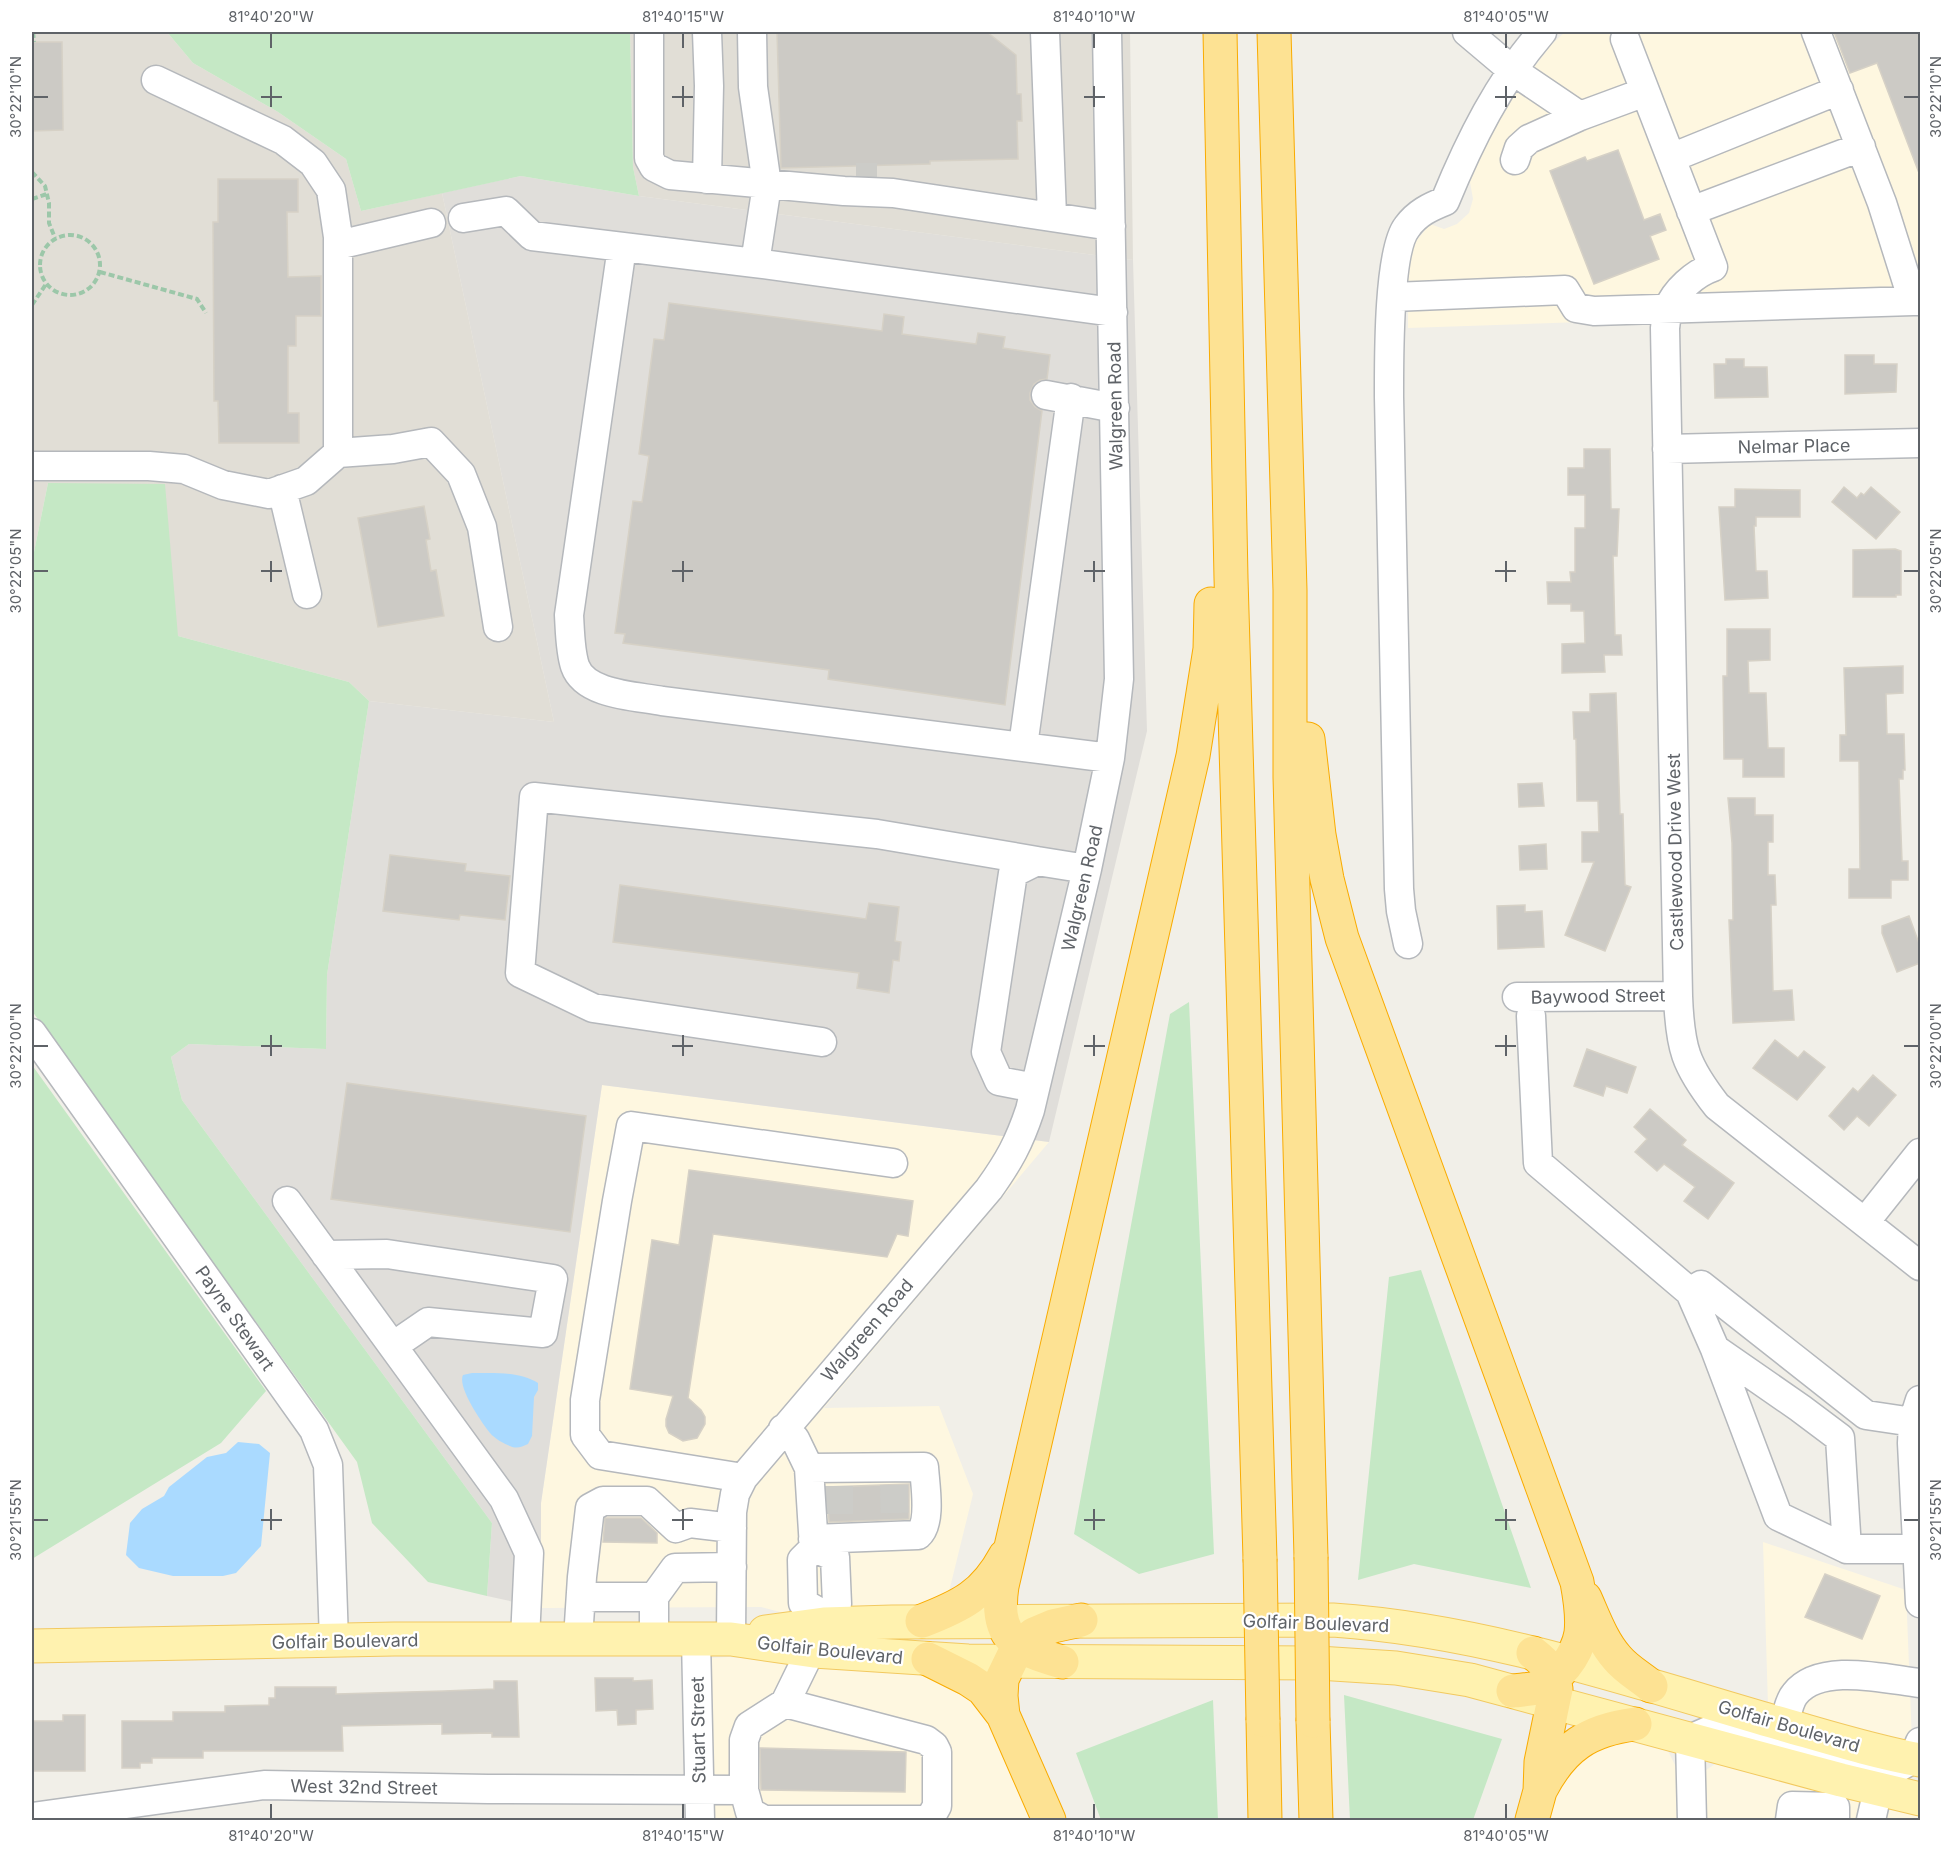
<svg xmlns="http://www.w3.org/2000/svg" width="1952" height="1852" viewBox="0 0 1952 1852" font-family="Inter,sans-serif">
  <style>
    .commercial { fill: #fef7e0 }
    .industrial { fill: #e0deda }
    .education { fill: #e1ded6 }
    .green { fill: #c5e8c5 }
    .water { fill: #aadaff }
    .building { fill: #cccac5; stroke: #d6d1c6; stroke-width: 1.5 }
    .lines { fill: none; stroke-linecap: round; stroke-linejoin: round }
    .minor-tunnel { stroke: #ccccc8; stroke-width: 28; stroke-dasharray: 28 14; stroke-linecap: butt }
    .minor-casing { stroke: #b5b8bc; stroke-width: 31 }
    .major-casing { stroke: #f2c960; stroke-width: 35 }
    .highway-casing { stroke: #f9ab00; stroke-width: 35 }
    .path { stroke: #9cc7a9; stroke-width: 4; stroke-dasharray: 6 3; stroke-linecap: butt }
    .minor { stroke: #fff; stroke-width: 28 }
    .major { stroke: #fff2af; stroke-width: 33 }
    .highway { stroke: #fde293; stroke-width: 33 }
    .highway-bridge-casing { stroke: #f9ab00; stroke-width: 35; stroke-linecap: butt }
    .highway-bridge { stroke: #fde293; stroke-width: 33 }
    .ticks { fill: none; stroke: #5f6368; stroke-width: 2 }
    .labels { text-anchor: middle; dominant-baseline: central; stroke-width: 4.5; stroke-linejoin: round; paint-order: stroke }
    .street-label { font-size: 18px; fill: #5f6368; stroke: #fff }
    .neatline { fill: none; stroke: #5f6368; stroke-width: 2 }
    .ticks-label { font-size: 15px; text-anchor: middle; fill: #5f6368 }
  </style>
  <rect width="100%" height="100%" fill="#f1efe8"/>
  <!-- commercial -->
  <path class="commercial" d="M1565,32h355v283l-282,5 -230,8v-77l22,-27 14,5 13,-5 12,-11 4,-14 -3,-17 8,-26 24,-47 50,-65z
    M602,1085l447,57 -225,266 115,-2 34,88 -27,110 -37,5 -129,3 -19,-5 -220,1v-105z
    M1763,1542l143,48 6,152 -144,-36z
    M728,1657l194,15 44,16 31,41 33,91h-318l-1,-162z
    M1611,1736l55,11 11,22 3,51h-134l9,-37z
    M1721,1760l199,51v9h-216l-1,-42 3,-8z"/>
  <!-- industrial -->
  <path class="industrial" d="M521,176l118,20 494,64 14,471 -98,411 -447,-57 -61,418v105l-54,-12 5,-73 -310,-423 -11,-43 18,-13 137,5 1,-74 42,-274 185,21 -112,-529z"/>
  <!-- education -->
  <path class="education" d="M32,32h135l26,31 85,49 68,47 15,52 81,-18 112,529 -185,-21 -20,-19 -171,-46 -130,-153 -16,79z
    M630,32h500l3,228 -494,-64 -6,-29z"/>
  <!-- green -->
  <path class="green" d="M167,32h463l3,135 6,29 -118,-20 -160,35 -15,-52 -68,-47 -85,-49z
    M48,483l117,1 13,152 171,46 20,19 -42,274 -1,74 -137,-5 -18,13 11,43 310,423 -5,73 -59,-14 -56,-59 -15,-61 -325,-451v-449z
    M1189,1002l25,552 -75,20 -65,-40 96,-520z
    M32,1065l234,326 -45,52 -189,116z
    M1421,1270l110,318 -117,-24 -56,16 31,-303z
    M1344,1695l158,44 -29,81h-123z
    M1213,1700l5,120h-117l-25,-67z"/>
  <!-- water -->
  <path class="water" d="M472,1373c21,0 48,-2 66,10v7l-4,7 -2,39 -4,8c-6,3 -12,5 -18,2 -6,-2 -16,-8 -20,-13 -8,-10 -33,-46 -27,-58z
    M238,1442l21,2 11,9 -9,93 -25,27 -13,3h-50l-34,-8 -13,-13 4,-32 12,-14 22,-13 5,-9 38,-30 19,-4z"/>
  <!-- building -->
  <path class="building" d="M777,32h210l29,23 1,39h4l1,27h-5l1,38 -88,2v3l-149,4z
    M1834,32h86v140l-1,1 -42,-110 -27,10z
    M32,42h30l1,88 -31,1z
    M1618,150l26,70 16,-6 6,16 -16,6 9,23 -65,25 -44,-113 35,-14 2,4z
    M218,179h80v33h-11l1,65 33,-1v40h-25v30h-8v67h11v30h-80l-1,-42h-4l-1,-179h5z
    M669,303l213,28 2,-17 20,3 -2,17 74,10 2,-11 27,4 -2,11 47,7 -3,24 -7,1 -6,4 -4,9v7l5,7 7,4 -37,294 -177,-26 1,-9 -206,-27 2,-9 -10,-1 18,-132 9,1 7,-46 -10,-2 15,-115 10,1z
    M1845,355h29v9h23l-1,28 -51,2z
    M1726,359h18v8h23l1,30 -53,1 -1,-34h12z
    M1584,449h26l1,60h8l-2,47h-4l2,79h6l1,20h-18l1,17 -43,1v-29l23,-1 -1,-32h-13v-7h-23l-1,-22h24l-1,-10h5v-44h10v-33h-17v-27h16z
    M1844,487l13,11 4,-5 3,2 7,-8 29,25 -24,27 -44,-37z
    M1735,489l65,1v27h-44v9h-2l2,45h11l1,27 -43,2 -6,-93h16z
    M424,506l6,33 -4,1 5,31 5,-1 8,46 -66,11 -20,-109z
    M1895,549l6,2v44h-5v2h-43v-47z
    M1727,629h43v31l-22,1 1,32h17l2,55h16v29h-41v-18h-19l-1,-83h4z
    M1903,666v27l-17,1 1,40h17l1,36h-2v9h-4l3,82h6v19h-17v18h-42v-29h11l-1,-108h-19v-26h6l-2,-67z
    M1616,693l4,121h3l2,71 6,2 -26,64 -40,-16 29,-73h-12v-30h17l-1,-31h-21l-1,-62h-2l-1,-27h17v-18z
    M1542,783l2,23 -25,1 -1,-23z
    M1728,798h27v17h18v27h-5v33h7l1,30h-5l2,86 19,-1 2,30 -61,3 -4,-103h4l-1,-77z
    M1546,844l1,25 -27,1 -1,-24z
    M390,855l76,9 -1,7 45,5 -5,44 -45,-5 -1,5 -76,-9z
    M620,885l246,34 3,-16 30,4 -4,34 6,1 -2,19 -6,-1 -4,33 -32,-5 2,-15 -246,-31z
    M1525,905v7l17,-1 2,36 -46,2 -1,-43z
    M1909,916l11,30v17l-23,9 -15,-39v-7z
    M1775,1040l23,18 6,-7 21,16 -28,33 -44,-32z
    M1587,1049l49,18 -9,26 -21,-7 -3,10 -29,-10z
    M1873,1075l23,20 -27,31 -12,-10 -13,14 -15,-14 24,-28 5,4z
    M347,1083l239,33 -16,116 -239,-33z
    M1650,1109l36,31 -4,5 52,38 -26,36 -24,-18 11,-14 -31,-23 -7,7 -22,-19 12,-13 -13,-12z
    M689,1170l224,31 -5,35 -11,-2 -10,23 -174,-23 -25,164 13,12 4,7v7l-8,14 -14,3 -14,-8 -3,-7v-7l7,-23 -43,-7 22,-149 27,5z
    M909,1484v35l-80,3 -2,-35z
    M605,1518h36l16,15v10l-54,-1z
    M1825,1574l55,22 -18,43 -57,-22z
    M595,1678h38v3l19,-1 1,29 -17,1v14l-18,1 -1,-15 -21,1z
    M494,1681h23l2,56h-27v-4l-50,1v-10l-100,2 1,25h-140v7h-51v5h-12v5h-18v-47h51v-9h52v-6l44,-1v-7h6v-11h61v7l108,-3 50,-2z
    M63,1715h22v56h-53v-50h31z
    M760,1748l146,4 -1,40 -144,-2z"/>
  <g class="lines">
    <!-- minor-tunnel -->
    <path class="minor-tunnel" d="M856,177h21
      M894,1485l1,44
      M839,1486v45"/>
    <!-- minor casing -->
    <g class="minor-casing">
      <path id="minor" d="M649,32v126l5,9 16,8 174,16 49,2 218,33
        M707,32l2,54 -2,93
        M752,32l1,55 14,98 -12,78
        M1045,32l7,184
        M1467,32l45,38 68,46
        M1816,32l66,171 31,98h7
        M1625,39l88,228c-18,6 -38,24 -45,42 -2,6 -2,13 -3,19l13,668c2,52 7,69 39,110l203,160
        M156,80l127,60 30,23 18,27 7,47v216l55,-4 38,-7 30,32 21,53 16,100
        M1671,158l168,-68
        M1515,160l4,-12 10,-9 51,-23 65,-24
        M1691,211l170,-64
        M463,218l43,-7 26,25 223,27 358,49
        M338,245l93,-22
        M622,247l-53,368c1,16 1,36 6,51 10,29 61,30 87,35l448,57
        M1393,297l172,-7 11,18 18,3 319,-10
        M1046,395l69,13
        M1667,449l253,-6
        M32,466h117l35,3 39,16 46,9 37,-13 32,-28
        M282,489l25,105
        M1023,746l48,-348
        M1408,944l-7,-33 -2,-22 -10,-492c0,-35 -1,-146 18,-170 10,-14 23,-20 38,-26 25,-61 54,-119 97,-169
        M1517,997l161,-1
        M1531,1016l7,147 152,129 25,57 63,167 69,33h71
        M32,1033l282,397 14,35 6,176
        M822,1042l-229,-34 -73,-35 14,-176 343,37 160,27
        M1035,1088l-36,-7 -13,-29 27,-179 24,-12 50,8
        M287,1201l217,298 25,54 -4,86
        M1865,1222l55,-69
        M326,1255l61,-1 166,25 -10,54 -115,-11 -35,24
        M1690,1292l11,-7 165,130 47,7
        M1715,1349l85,59 40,30 7,111
        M1920,1400l-7,22 -1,21 8,160
        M783,1429l12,10 14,29 5,80 -12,12 1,43 21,12
        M809,1468l115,-1c1,18 8,56 -6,68l-105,4
        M743,1478l-143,-23 -15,-20v-35l32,-199 14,-75 262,37
        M814,1548l21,9 2,47 -13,11
        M582,1600l12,-3h60
        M578,1639l4,-62 8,-69 13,-7h44l29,27 14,-5 42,5
        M654,1639v-42l21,-29 57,-1
        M696,1639l4,181
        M731,1639l1,-127 3,-18 8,-16 246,-289c20,-28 30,-46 41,-79l57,-241 23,-111 9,-79 -12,-647
        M1784,1725c3,-10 5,-24 11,-31 25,-32 90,-15 125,-11
        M744,1790l6,22 14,8h161l7,-5 5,-9v-54l-3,-6 -8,-6 -141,-37
        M32,1817l232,-32 224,4 256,1v-50l5,-14 36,-23 26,-53
        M1692,1820l-2,-81 25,-11 28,6 126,34 23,3 21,-12 7,-17
        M1790,1820l2,-14 43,1v13
        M1871,1820l7,-31"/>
    </g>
    <!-- major casing -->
    <g class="major-casing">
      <path id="major" d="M765,1632l59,-8 68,-2 441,-2c150,10 294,59 438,101 50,14 99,30 149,39
        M32,1646l362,-7h337l83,12 154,10 350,2 78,5 74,12 371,100 79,19"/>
    </g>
    <!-- highway casing -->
    <g class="highway-casing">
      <path id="highway" d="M1220,32l11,546 29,981
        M1274,32l16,558v187l21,780
        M1308,739l11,96 8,44 15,59 235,644c3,16 6,34 4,51 -4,23 -23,47 -45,55 -7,2 -16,2 -23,3
        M1585,1598c9,20 17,43 32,60 9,11 23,19 34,28
        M922,1621c39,-15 62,-26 83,-65
        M928,1659l40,20 15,10 20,26
        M1062,1662c-45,-13 -68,-23 -60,-76l191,-830 17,-107 1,-45
        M1263,1720l2,100
        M1313,1721l3,99
        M1541,1789c22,-42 47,-59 94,-65
        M1049,1820l-46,-105 -2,-19 1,-17 16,-33 16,-12 19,-8 28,-6
        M1532,1820l8,-29 1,-29 15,-73c-2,-17 -10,-26 -23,-36"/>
    </g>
    <!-- path -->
    <path class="path" d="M33,32l1,10
      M32,172l13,14 4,17v20l6,15
      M32,199l15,-5
      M40 265a30 30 0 1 1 60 0a30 30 0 1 1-60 0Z
      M100,272l97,27 9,14
      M32,305l14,-21"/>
    <!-- minor -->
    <use href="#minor" class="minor"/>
    <!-- major -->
    <use href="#major" class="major"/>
    <!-- highway -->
    <use href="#highway" class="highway"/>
    <!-- highway-bridge casing -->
    <g class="highway-bridge-casing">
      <path id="highway-bridge" d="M1311,1557l2,164
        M1260,1559l3,161"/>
    </g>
    <!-- highway-bridge -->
    <use href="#highway-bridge" class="highway-bridge"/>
  </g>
  <!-- ticks -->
  <path class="ticks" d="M271,33v15M683,33v15M1094,33v15M1506,33v15M271,86v21M683,86v21M1094,86v21M1506,86v21M33,97h15M261,97h21M672,97h21M1084,97h21M1495,97h21M1904,97h15M271,561v21M683,561v21M1094,561v21M1506,561v21M33,571h15M261,571h21M672,571h21M1084,571h21M1495,571h21M1904,571h15M271,1035v21M683,1035v21M1094,1035v21M1506,1035v21M33,1046h15M261,1046h21M672,1046h21M1084,1046h21M1495,1046h21M1904,1046h15M271,1509v21M683,1509v21M1094,1509v21M1506,1509v21M33,1520h15M261,1520h21M672,1520h21M1084,1520h21M1495,1520h21M1904,1520h15M271,1804v15M683,1804v15M1094,1804v15M1506,1804v15"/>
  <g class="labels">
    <!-- street labels -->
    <g class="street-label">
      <text transform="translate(1115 406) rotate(-91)">Walgreen Road</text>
      <text transform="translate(1794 446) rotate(-1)">Nelmar Place</text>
      <text transform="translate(1675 852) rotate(-91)">Castlewood Drive West</text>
      <text transform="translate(1082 888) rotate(-77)">Walgreen Road</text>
      <text transform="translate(1598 996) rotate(-1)">Baywood Street</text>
      <text transform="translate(235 1318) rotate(55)">Payne Stewart</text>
      <text transform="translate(867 1330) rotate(-49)">Walgreen Road</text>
      <text transform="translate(1316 1623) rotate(2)">Golfair Boulevard</text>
      <text transform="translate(345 1641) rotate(-1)">Golfair Boulevard</text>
      <text transform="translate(830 1650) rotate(6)">Golfair Boulevard</text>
      <text transform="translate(1789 1726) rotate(16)">Golfair Boulevard</text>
      <text transform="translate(698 1730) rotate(-91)">Stuart Street</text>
      <text transform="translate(364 1787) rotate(1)">West 32nd Street</text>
    </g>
  </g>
  <!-- border -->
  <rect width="1952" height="1852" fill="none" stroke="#ffffff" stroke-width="66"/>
  <rect x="33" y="33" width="1886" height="1786" class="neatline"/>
  <g class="ticks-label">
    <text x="271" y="22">81°40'20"W</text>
    <text x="683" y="22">81°40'15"W</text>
    <text x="1094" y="22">81°40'10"W</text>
    <text x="1506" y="22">81°40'05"W</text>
    <text transform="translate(16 97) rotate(-90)" y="5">30°22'10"N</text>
    <text transform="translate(1936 97) rotate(-90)" y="5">30°22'10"N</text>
    <text transform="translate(16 571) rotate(-90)" y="5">30°22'05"N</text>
    <text transform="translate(1936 571) rotate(-90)" y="5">30°22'05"N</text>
    <text transform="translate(16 1046) rotate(-90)" y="5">30°22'00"N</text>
    <text transform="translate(1936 1046) rotate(-90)" y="5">30°22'00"N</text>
    <text transform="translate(16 1520) rotate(-90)" y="5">30°21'55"N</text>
    <text transform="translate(1936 1520) rotate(-90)" y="5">30°21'55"N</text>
    <text x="271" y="1841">81°40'20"W</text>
    <text x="683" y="1841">81°40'15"W</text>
    <text x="1094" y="1841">81°40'10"W</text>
    <text x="1506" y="1841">81°40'05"W</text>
  </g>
</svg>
